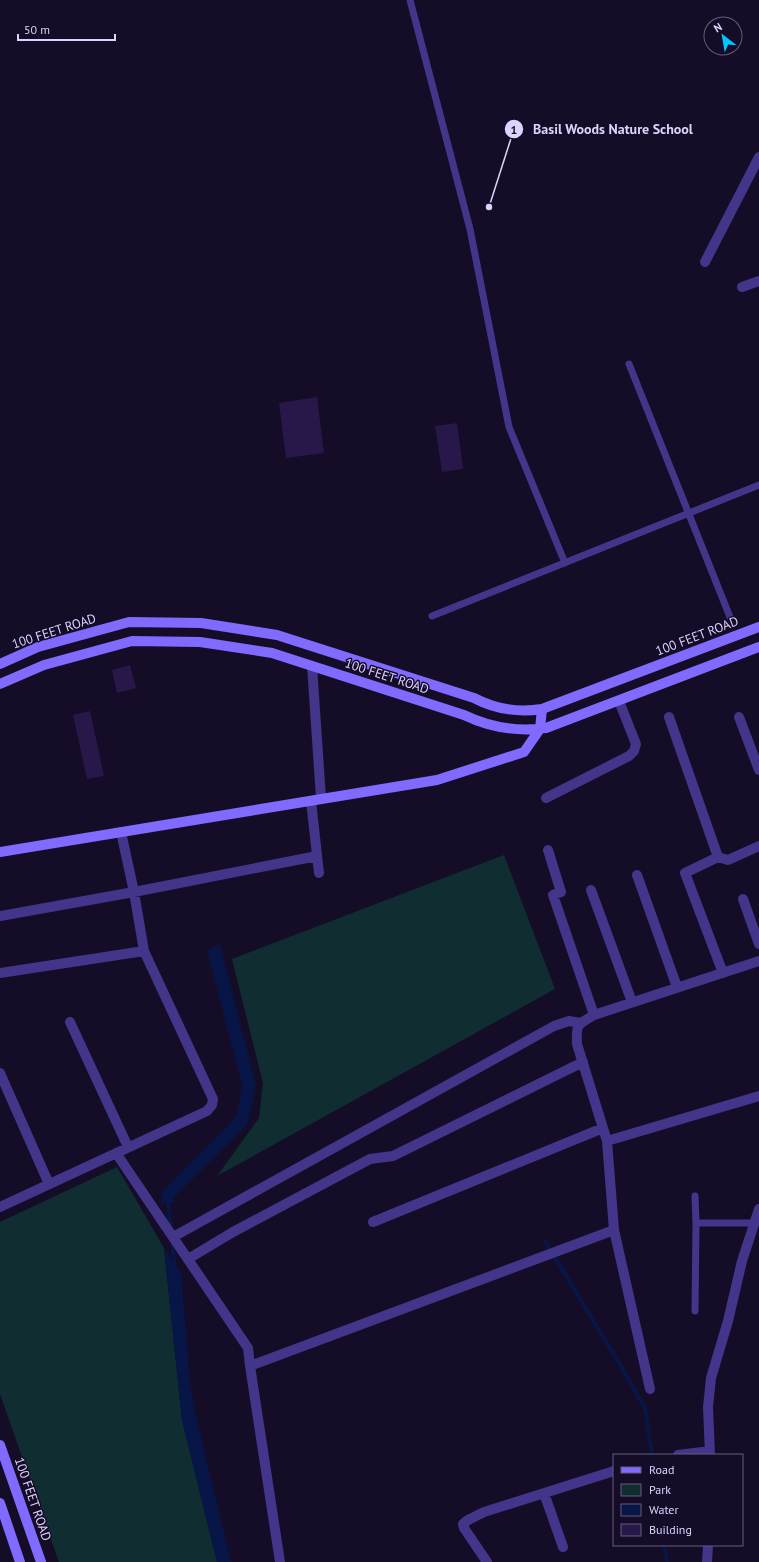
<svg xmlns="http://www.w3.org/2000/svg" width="759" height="1562" viewBox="0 0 759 1562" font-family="'PT Sans',sans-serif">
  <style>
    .green { fill: #102e31 }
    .water { fill: #071647 }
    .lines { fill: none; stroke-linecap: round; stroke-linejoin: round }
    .stream { stroke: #071647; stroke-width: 4 }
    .building { fill: #281849 }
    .lane { stroke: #433589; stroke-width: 7 }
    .street { stroke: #433589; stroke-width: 10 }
    .secondary { stroke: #806aff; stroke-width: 10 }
    .labels { text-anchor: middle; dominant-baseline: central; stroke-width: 3; stroke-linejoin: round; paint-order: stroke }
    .street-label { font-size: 13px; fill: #ded3ff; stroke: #150d27 }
    .leader { fill: none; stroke: #ded3ff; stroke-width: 1.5 }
    .callout-dot { fill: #ded3ff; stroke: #150d27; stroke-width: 1.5 }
    .mark-label { font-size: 12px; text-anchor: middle; font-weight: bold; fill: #111 }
    .callout-label { font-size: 14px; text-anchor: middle; font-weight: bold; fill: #ded3ff; stroke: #150d27; stroke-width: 3; stroke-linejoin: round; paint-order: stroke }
  </style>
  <rect width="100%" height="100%" fill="#150d27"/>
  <!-- green -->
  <path class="green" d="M504,855l51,134 -338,187 42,-58 4,-35 -31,-124z
    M117,1167l47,81 18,172 35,142h-158l-59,-168v-172z"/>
  <!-- water -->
  <path class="water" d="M220,944l36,142 -9,39 -73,72 1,5 -14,1 1,-11 75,-76 5,-32 -35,-133z
    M164,1248l17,25 9,111 6,33 34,141 2,4h-15l-35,-142z"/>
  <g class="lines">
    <!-- stream -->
    <path class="stream" d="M169,1198l-1,5 3,26
      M172,1240l3,29
      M545,1241l77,127 23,40 7,47
      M664,1545l3,17"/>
  </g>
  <!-- building -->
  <path class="building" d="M317,397l7,56 -38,5 -7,-55z
    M457,423l6,46 -21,3 -7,-46z
    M130,665l6,23 -19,5 -5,-23z
    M90,711l14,65 -17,3 -14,-64z"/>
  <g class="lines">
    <!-- lane -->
    <path class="lane" d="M410,0l60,229 39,198 56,136
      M629,364l101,253
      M432,616l327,-131
      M695,1196l1,27h58
      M695,1311l1,-88"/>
    <!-- street -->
    <path class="street" d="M705,262l54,-105
      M742,287l17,-6
      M312,666l9,132
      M669,717l49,140 10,3 31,-14
      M739,717l20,53
      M546,798l83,-42 5,-5 2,-7 -17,-43
      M311,801l8,72
      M548,850l13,42 -8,3 41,120 165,-54
      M718,857l-33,16 38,100
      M637,875l40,112
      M591,890l41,112
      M743,899l16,45
      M0,916l134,-24 183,-36
      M0,973l144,-22
      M594,1015c-17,10 -18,9 -17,29l30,97 7,89 36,159
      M70,1022l58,125
      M0,1073l49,111
      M607,1141l152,-45
      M116,1153l132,195 2,18 30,196
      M0,1207l207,-96 5,-6 1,-6 -69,-148 -10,-59 -13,-60
      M373,1222l230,-94
      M173,1237l381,-211 15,-5 11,2
      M188,1259l45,-27 137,-73 23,-3 190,-94
      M250,1366l364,-136
      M678,1455l32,-4
      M710,1455l-2,-48 3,-29 17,-57 14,-60 17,-52
      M544,1493l19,54
      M487,1562l-23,-34 -1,-4 5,-4 16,-8 130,-41
      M707,1562l1,-17"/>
    <!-- secondary -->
    <path class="secondary" d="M0,664l38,-17 91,-25 72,1 76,12 197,63c21,11 43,15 68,11l217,-82
      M0,684l44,-19 88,-24 68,1 72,11 192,62c27,13 53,17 82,13l213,-81
      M0,852l437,-72 87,-28 16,-23 2,-20
      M0,1445l41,117
      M0,1503l20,59"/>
  </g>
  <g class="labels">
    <!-- street labels -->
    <g class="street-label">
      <text transform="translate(54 631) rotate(-18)">100 FEET ROAD</text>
      <text transform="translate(697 636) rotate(-21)">100 FEET ROAD</text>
      <text transform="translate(387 676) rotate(18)">100 FEET ROAD</text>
      <text transform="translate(33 1499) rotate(71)">100 FEET ROAD</text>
    </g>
  </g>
  <!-- callouts -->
  <path class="leader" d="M489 207L514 129"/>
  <g class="callout-dot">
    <circle cx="489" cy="207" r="4"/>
    <circle cx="514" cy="129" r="10"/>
  </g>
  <g class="mark-label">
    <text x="514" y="134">1</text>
  </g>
  <g class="callout-label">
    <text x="613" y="134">Basil Woods Nature School</text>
  </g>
  <!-- legend -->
  <rect x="613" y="1454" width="130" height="92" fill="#150d27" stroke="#655c7d"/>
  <rect x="621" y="1467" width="20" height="6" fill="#806aff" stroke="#655c7d"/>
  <text x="649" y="1474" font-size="12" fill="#ded3ff">Road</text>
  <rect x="621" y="1484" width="20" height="12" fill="#102e31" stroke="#655c7d"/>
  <text x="649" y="1494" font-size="12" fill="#ded3ff">Park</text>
  <rect x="621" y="1504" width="20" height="12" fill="#071647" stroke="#655c7d"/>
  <text x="649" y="1514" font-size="12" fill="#ded3ff">Water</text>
  <rect x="621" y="1524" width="20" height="12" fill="#281849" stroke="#655c7d"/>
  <text x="649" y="1534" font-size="12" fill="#ded3ff">Building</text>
  <!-- north arrow -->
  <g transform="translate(723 36) rotate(329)"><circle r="19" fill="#150d27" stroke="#655c7d"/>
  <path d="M0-3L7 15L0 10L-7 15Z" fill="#00c5fe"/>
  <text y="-6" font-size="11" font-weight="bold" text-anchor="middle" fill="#ded3ff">N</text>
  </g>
  <!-- scale -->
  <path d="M18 34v6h97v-6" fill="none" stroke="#ded3ff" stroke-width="2"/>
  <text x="24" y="34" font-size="12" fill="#ded3ff" stroke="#150d27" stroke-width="3" paint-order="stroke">50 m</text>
</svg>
